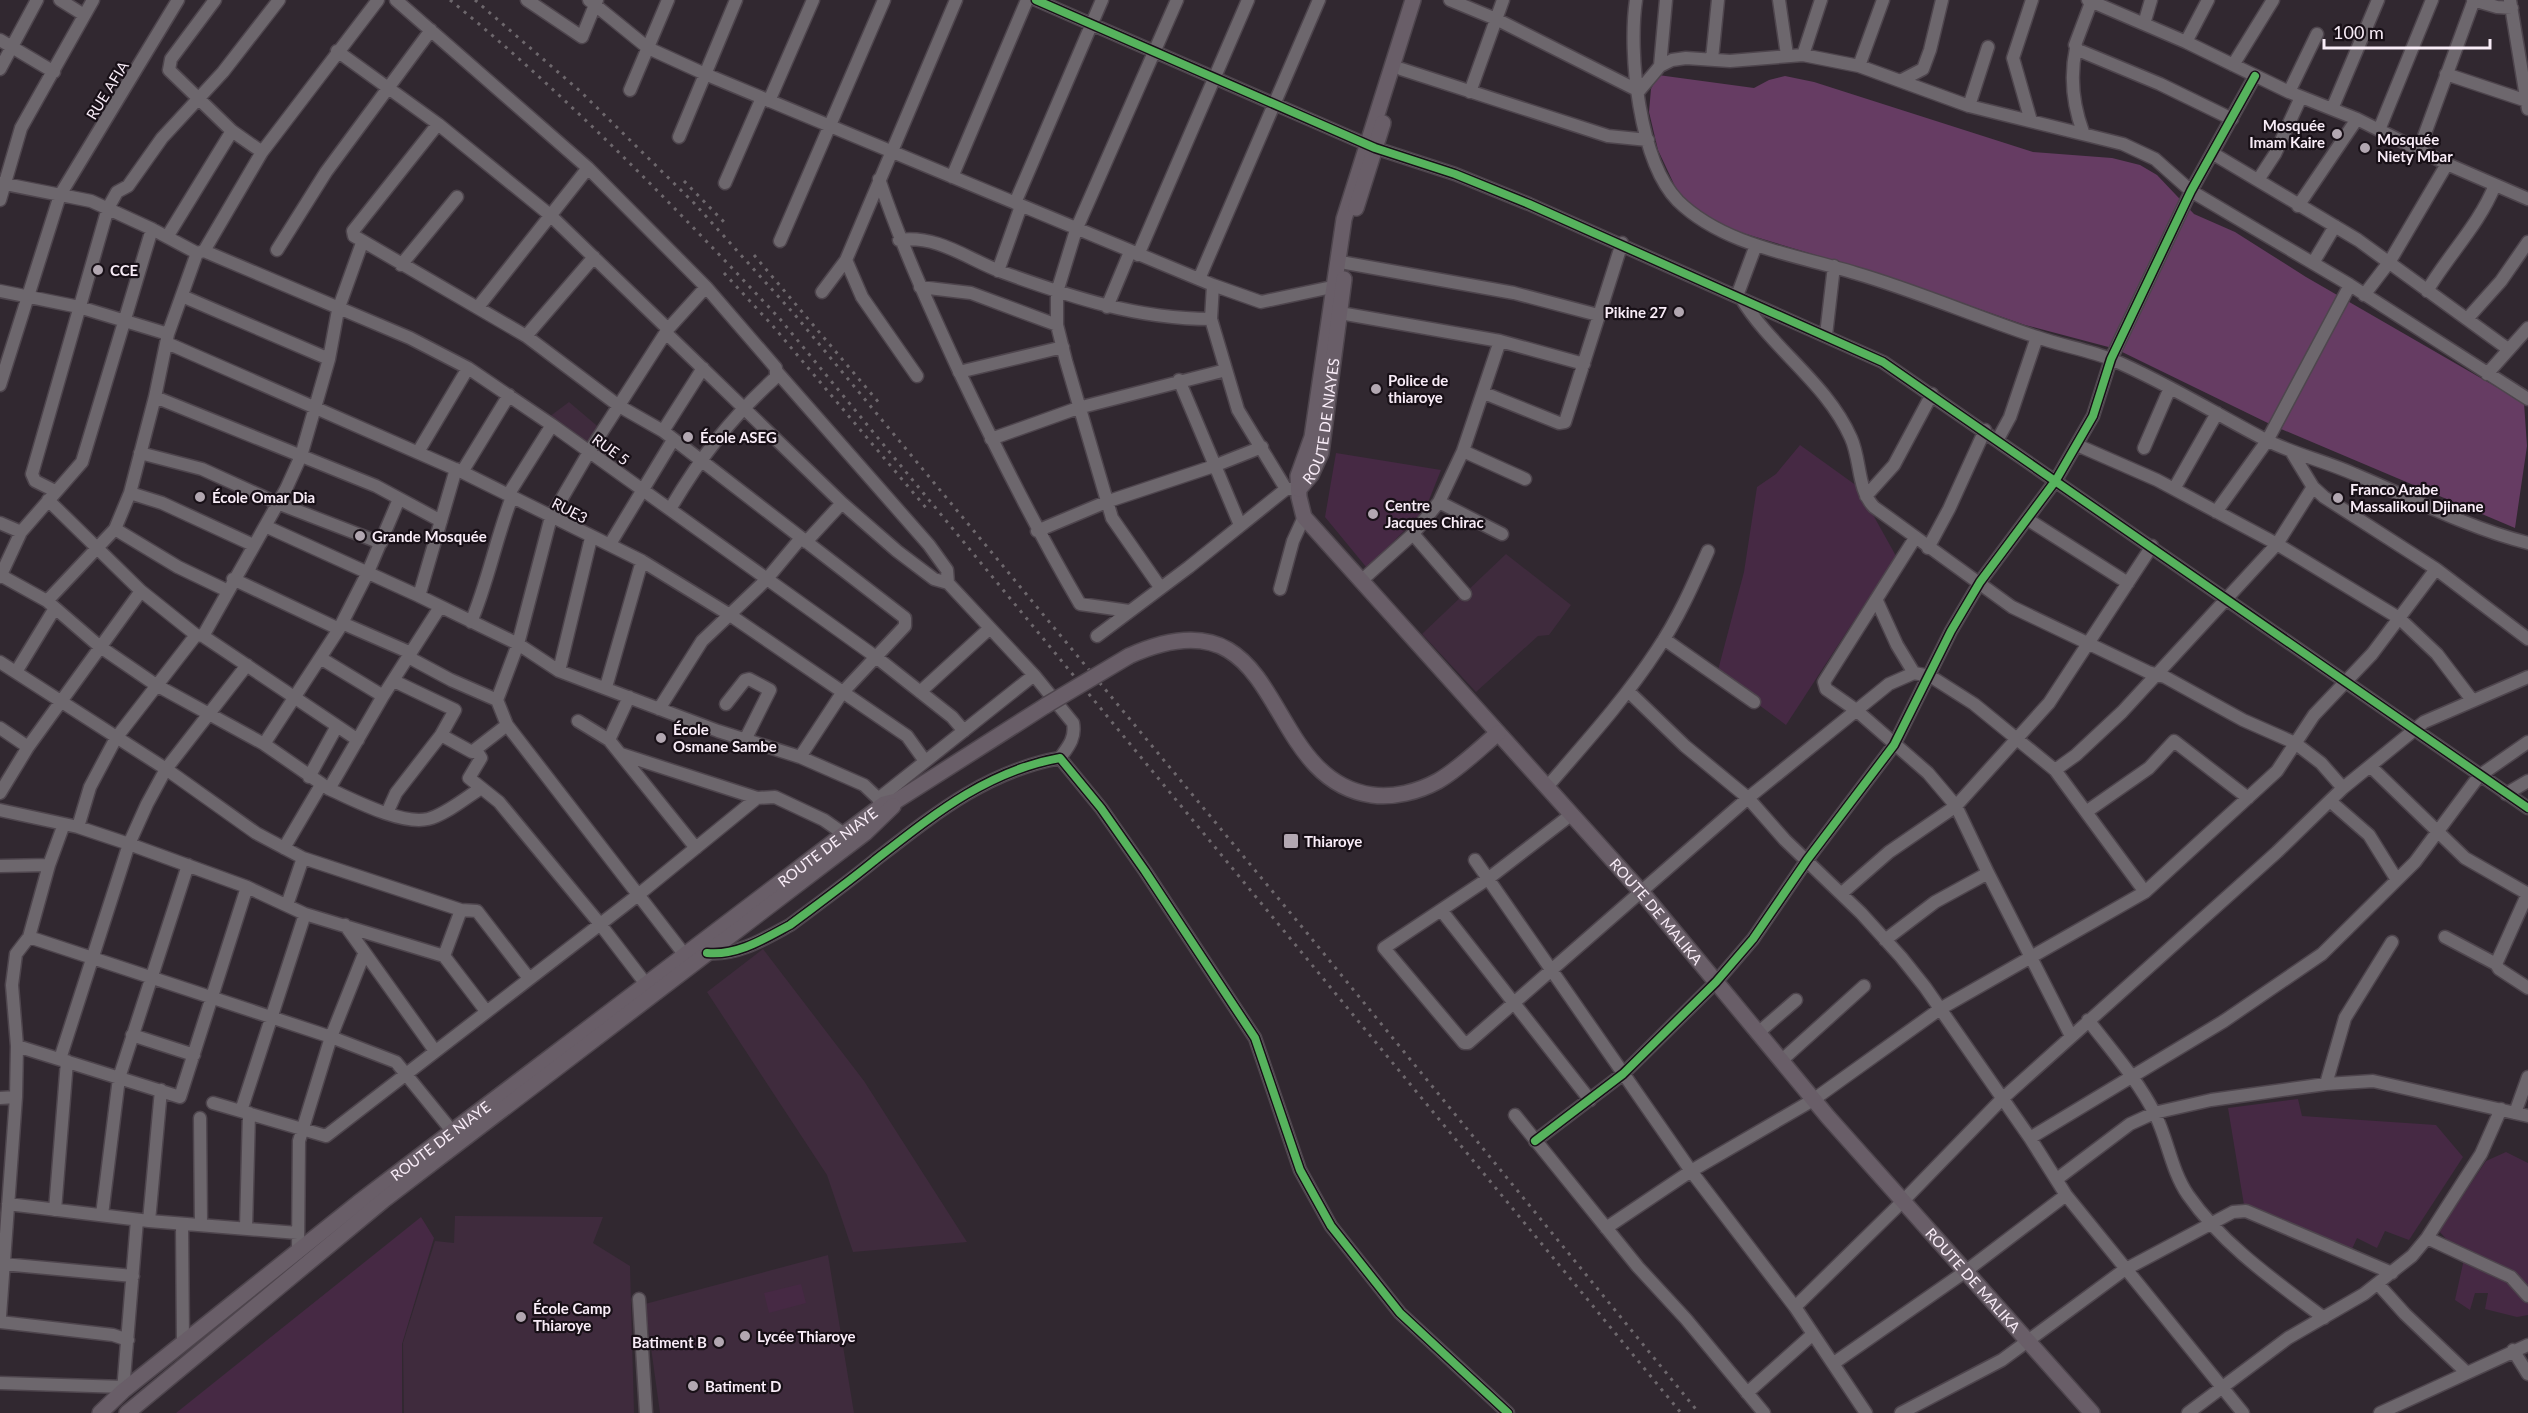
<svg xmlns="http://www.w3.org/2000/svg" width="2528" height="1413" viewBox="0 0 2528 1413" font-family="Lato,sans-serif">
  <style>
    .built { fill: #3f2b3d }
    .green { fill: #462944 }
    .water { fill: #663c63 }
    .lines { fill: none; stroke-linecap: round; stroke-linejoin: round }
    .minor-casing { stroke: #4e454d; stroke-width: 15 }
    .major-casing { stroke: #4e454d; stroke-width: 18 }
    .minor { stroke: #6d676d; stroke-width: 12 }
    .major { stroke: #695e68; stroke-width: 15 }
    .rail { stroke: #6d676c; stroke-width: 3; stroke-dasharray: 3 6; stroke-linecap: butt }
    .major-bridge-casing { stroke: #4e454d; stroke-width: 18; stroke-linecap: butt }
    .major-bridge { stroke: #695e68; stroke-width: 15 }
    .cycleway-casing { stroke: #181017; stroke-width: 11 }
    .cycleway { stroke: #56b35d; stroke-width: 8 }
    .poi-dot { fill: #b2a7b1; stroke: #181017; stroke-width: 2 }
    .labels { text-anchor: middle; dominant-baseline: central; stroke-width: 4.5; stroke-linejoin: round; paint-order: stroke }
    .street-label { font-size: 15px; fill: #f8ecf7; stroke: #181017 }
    .poi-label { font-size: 15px; font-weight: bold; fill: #f8ecf7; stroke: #181017; text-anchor: start }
  </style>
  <rect width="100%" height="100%" fill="#312830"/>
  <!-- built -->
  <path class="built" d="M569,402l33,28 -13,16 -40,-29z
    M1506,554l65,51 -22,30 -11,1 -62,56 -54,-58z
    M763,949l101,132 103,161 -114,10 -26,-77 -120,-183z
    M455,1216l148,1 -10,26 37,23 4,147h-230l-1,-70 32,-102 19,2z
    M828,1255l26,158h-194l-15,-109z"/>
  <!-- green -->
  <path class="green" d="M1800,445l57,41 39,70 -110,169 -69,-51 27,-102 13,-85 19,-13z
    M1336,453l105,17 -16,40 -58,58 -42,-51z
    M2298,1099l4,17 134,9 27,32 -54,83 -24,-9 -8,17 -20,-10 -5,11 -108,-44 -16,-97z
    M2506,1152l22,11v152l-11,2 -32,-8 3,-16h-13l-5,17 -15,-10 9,-41 -25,-28 47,-70z
    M421,1217l13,21 -32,106v69h-226z
    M801,1284l5,19 -37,10 -5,-20z"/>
  <!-- water -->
  <path class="water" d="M1658,75l96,13 15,-8 16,-4 29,6 219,70 79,6 28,7 17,10 37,39 41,18 71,45 218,126 3,43 -12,82 -241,-102 -158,-77 -91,-24 -143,-50 -146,-44 -27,-13 -29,-21 -22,-47 -9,-38 2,-23z"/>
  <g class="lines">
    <!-- minor casing -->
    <g class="minor-casing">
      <path id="minor" d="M60,0l24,15
        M215,0l-44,59 -2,11 63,61 30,21
        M396,0l192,168 118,119 70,81v9c-46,42 -74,78 -106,132
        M527,0l55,37 15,-37
        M589,0l59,48 57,26 508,211 48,17 71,-15
        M1036,0l339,148 80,26 74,30 354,158 645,446
        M1450,0l46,19 143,72 21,-25 12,-6 14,-2 44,3 73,-6 56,11 110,40 154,38 32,15 36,32 159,94 178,114
        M1636,0c-8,53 3,161 42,201 46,45 119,54 177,72 62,18 121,44 182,64 25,9 52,13 76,23 52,22 101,53 151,79 29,15 61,22 90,35 57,24 114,54 174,69
        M1779,0l8,55
        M2088,0l98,42 103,50 68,27 90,45 81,35
        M2092,0l-17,45 3,5 82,34 72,35
        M2473,0l24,7 15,1
        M2510,0l18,109
        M2144,24l7,-24
        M0,40l54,32
        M2186,42l22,-42
        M2076,48c-6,28 -3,57 7,84
        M337,51l101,73 112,91 118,114
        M1803,55l18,-55
        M1712,59l6,-59
        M2233,65l40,-65
        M1660,66l6,-66
        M1859,66l24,-66
        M0,69l37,-69
        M1401,69l207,67 40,4
        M2446,74l81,27
        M1902,80l21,-11 7,-19 12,-50
        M630,90l38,-90
        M1470,92l33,-92
        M2289,92l28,-58
        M769,101l44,-101
        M1969,106l19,-59
        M2332,109l46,-109
        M2031,121l-18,-63 19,-58
        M438,124l-85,107 1,5 172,100 93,70 44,25 242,187v8l-63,67 -42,64
        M2379,130l53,-130
        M679,137l57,-137
        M2419,150l55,-150
        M2212,153l146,87 150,109
        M952,177l75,-177
        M879,179c22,66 50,127 79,190 38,80 77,158 122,235l49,7
        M2258,180l17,-26 26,-57
        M0,183l91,18 61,28 45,24
        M725,183l37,-85
        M0,200l21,-72 72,-128
        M1015,203l87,-203
        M2298,206l59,-87
        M167,237l65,-106
        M899,240c40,-5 68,19 103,32 69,25 135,47 209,47
        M780,241l104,-241
        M277,250l49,-78 105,-142
        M204,251l206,87 58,30 84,57 324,232 76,60 12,14
        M1138,255l110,-255
        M846,260l16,37 55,79
        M1346,263l168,30 84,22
        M2313,263l22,-37
        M401,265l56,-68
        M998,271l23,-65
        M1199,279l120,-279
        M1213,285l-2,34 27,91 48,79
        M920,287l51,6 86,32
        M0,291l79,16 89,27
        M2427,291c22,-37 52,-66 68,-106
        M822,292l24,-32 110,-260
        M2364,295l26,-34 57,-97
        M182,296l147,63
        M1737,296l19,-51
        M1741,298c31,51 86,85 110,140 10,22 6,51 23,69l138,100 136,65 17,5 78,43 52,23 26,20 22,25
        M478,307l110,-139
        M1107,307l23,-55
        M1340,313l160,28 84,23
        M2467,319l34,-38 27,-39
        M666,333l176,170 55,48 37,28 14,4 86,92 39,48c3,15 -5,24 -13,35
        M1826,335l8,-69
        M526,336l68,-79
        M167,343l295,129 180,89 88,54 177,121 18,25
        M777,372l152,173 18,25 1,13
        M959,372l104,-25
        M2487,374l41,-46
        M1179,380l61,145
        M0,385l60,-190 118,-195
        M1484,393l75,30 6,-1 57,-179
        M155,397l221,89 65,35
        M663,431l40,-63
        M991,439l87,-31 148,-38
        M1998,439l12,-22 27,-80
        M2077,445l80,35 120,64 122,74 38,36 35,46
        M2144,448l26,-60
        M1463,451l62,28
        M2291,451l22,36 11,10 112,72 92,70
        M418,452l50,-84
        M140,453l62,16 75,34 104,40
        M462,472l47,-77
        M2174,489l43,-76
        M55,491l-20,-10 -3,-7 76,-266 9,-16 11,-6 34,-48 61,-66 56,-72
        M130,493l32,10 91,42
        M508,495l44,-70
        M1866,496l28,-31 38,-71
        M48,500l93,91 55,44
        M1439,502l63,32
        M2216,512l51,-71 83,-156
        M2027,519l101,64
        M0,523l21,9
        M265,526l154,70 99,48 41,27 159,60 82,26 64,28 20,19
        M115,529l63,38 50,24
        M1037,531l69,-29 108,-36 48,-19
        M1413,534l52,60
        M1915,538l-91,144 2,7 30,21 72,63 28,33 32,67 83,163
        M806,542l36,-39
        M610,544l63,-104
        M1928,548l21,-39 36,-79
        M0,575l47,26 52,45 57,39 108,59 65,45 54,-93 57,-89
        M0,577l21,-45 61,-70 70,-233
        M233,579l106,50 3,-6 69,30
        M1361,581l52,-47 26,-32 24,-51 37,-110
        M1160,587l-48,-69 -46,-157 -9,-36v-33l19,-62 101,-230
        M1280,589l13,-48 11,-24
        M419,596l37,-127
        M47,601l68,-72 15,-36 25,-96 13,-63 29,-81 7,-2 58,-99 116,-152
        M1877,601l20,44 17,28 16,3 44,28 81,66 90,122
        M471,622c17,-40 25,-84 41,-125
        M342,623l26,-51 31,-73
        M203,636l155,104
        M1097,636l92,-69 97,-78h13
        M1664,639l90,63
        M408,657l43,23 46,20
        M322,659l61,37
        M0,662l166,107 90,64 47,25 158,52 16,1 51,66
        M559,671l32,-133
        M16,672l39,-64
        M606,687l36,-126
        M1628,691l57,55 63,52 37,42 76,73 40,44 24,30 105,151 36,57 177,218
        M920,692l70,-64
        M629,697l-20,43 87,108
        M726,704l19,-24 4,-1 21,11 -24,48
        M659,709l43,-68 64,-61 35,-42
        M578,721l31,19
        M0,728l28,19
        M441,735l31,17 35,-27
        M264,744l75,-115
        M476,750l5,8 -12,20 30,24 101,122 46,60
        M621,754l136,44 18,-1 49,23 20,14
        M2370,766l95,92 63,36
        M2055,770l21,-15 46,-43 155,-168 36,-57
        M309,777l28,-51
        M1547,787c38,-44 78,-88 110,-137 21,-31 36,-65 51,-99
        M329,789c25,11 72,36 99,30 17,-4 37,-21 52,-30
        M0,793l28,-46 113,-156
        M2506,794l22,-13
        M878,799l156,-124
        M2330,801l39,34 28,45
        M0,810l78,17 51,17 118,43 58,27 139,42 42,55
        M2086,812l63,-44 25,-27 74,57
        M387,813l9,-20 45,-58 14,-25 -61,-29
        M1572,814l-83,64 -105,70 80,95h4l280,-245 141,-114 25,-11
        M78,827l12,-40 26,-49 80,-103 7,1 83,-147 15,-33 28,-97 9,-49 24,-67
        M284,848l37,-63
        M1475,860l216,311 104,136 71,106
        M0,866l49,-1
        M1842,893l47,-41 67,-46 93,-103 103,-157
        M287,905l16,-47
        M1441,910l149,190
        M345,925l90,126
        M29,937l302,100 65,25 56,69
        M2445,937l51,27 3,5 29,19
        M1885,940l50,-38 53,-29
        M707,953c30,3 57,-14 83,-28 28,-21 57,-42 84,-64 58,-45 112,-90 186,-103l41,50 44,63 110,167 45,132 31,56 69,87 108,100
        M684,954l-177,-229 -10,-25 21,-56 33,-127 38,-65 79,-123 38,-42
        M444,956l17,-46
        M2496,964l32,-71
        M2088,1020c23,30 50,60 67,94 13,26 16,56 33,81 35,50 87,86 136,123
        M1758,1033l38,-33
        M132,1035l62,20
        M17,1046l163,51 67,-210
        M60,1059l69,-215 18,-40 19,-35 81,-104
        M1781,1061l83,-75
        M2326,1084l19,-66 47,-76
        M0,1098l16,-1
        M213,1103l113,33 312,-241 119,-97
        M241,1111l64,-197
        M2515,1113l13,-36
        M1515,1115l123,152 48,52 78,94
        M200,1118l1,107
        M2030,1138l194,-117 98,-67 93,-92 64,-86 49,-34
        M1535,1141l88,-67 93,-92 37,-43 54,-79 87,-115 57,-114 29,-49 76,-102 37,-64 18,-57 80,-168 64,-115
        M2057,1179l73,-55 24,-11 57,-13 115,-16 47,-3 155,35
        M8,1204l141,17 149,12
        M55,1210l12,-149
        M102,1215l17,-137 69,-213
        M149,1221l12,-131
        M182,1224l1,118
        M246,1228l3,-115
        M1606,1228l85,-57 122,-71 127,-91 205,-117 132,-121 37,-56 58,-61 64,-85
        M2427,1238l84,39 17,19
        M298,1250l1,-109 32,-104 33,-83
        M3,1264l130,12
        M2378,1284l27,30 61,58
        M639,1299l7,114
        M1795,1307l108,-106 99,-102 275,-247 66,-64 81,-66 104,-45
        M0,1316l16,-219 1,-51 -5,-61 4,-31 13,-17 20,-72 15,-41
        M0,1322l113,13 15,5
        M2513,1350l15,24
        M1834,1363l132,-92 100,-76
        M0,1383l124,4
        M123,1391l14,-171
        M1747,1393l66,-59
        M1901,1413l101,-53 122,-90 109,-58 13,-1 146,62
        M2188,1413l100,-75 76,-44 48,-38 15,-18 54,-84 20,-45
        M2380,1413l148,-68"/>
    </g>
    <!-- major casing -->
    <g class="major-casing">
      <g id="major">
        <path id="s1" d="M1413,0l-69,219 -32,218 -14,39 1,21 5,20 340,378 184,222 264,296"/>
        <path d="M1356,208l27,-85"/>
        <path id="s2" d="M1299,489l12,-14 10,-22 23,-174"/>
        <path d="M1129,656c160,-72 128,123 243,139 21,3 46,-3 66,-14 21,-12 41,-32 60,-48"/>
        <path id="s3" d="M100,1413l23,-22 235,-188 486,-369 40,-30 12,-3 149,-95"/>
        <path d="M127,1413l258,-214 480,-366 28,-27"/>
      </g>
    </g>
    <!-- minor -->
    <use href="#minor" class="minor"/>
    <!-- major -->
    <use href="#major" class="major"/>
    <!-- rail -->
    <path class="rail" d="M450,0c119,97 225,207 330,319l901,1094
      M475,0l106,92 113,111 101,112 512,618 392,480
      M684,181l40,41
      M754,255l126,149
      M724,273l48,52 155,184"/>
    <!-- major-bridge casing -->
    <g class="major-bridge-casing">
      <path id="major-bridge" d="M1045,706l84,-50"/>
    </g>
    <!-- major-bridge -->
    <use href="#major-bridge" class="major-bridge"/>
    <!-- cycleway casing -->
    <g class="cycleway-casing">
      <path id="cycleway" d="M1036,0l339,148 80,26 74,30 354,158 645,446
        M707,953c30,3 57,-14 83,-28 28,-21 57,-42 84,-64 58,-45 112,-90 186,-103l41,50 44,63 110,167 45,132 31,56 69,87 108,100
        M1535,1141l88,-67 93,-92 37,-43 54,-79 87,-115 57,-114 29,-49 76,-102 37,-64 18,-57 80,-168 64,-115"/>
    </g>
    <!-- cycleway -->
    <use href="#cycleway" class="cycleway"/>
  </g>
  <!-- markers -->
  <g class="poi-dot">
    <circle cx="2337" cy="134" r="6"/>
    <circle cx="2365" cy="148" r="6"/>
    <circle cx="98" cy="270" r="6"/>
    <circle cx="1679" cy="312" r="6"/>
    <circle cx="1376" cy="389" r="6"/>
    <circle cx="688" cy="437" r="6"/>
    <circle cx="200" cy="497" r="6"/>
    <circle cx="2338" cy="498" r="6"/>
    <circle cx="1373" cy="514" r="6"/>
    <circle cx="360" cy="536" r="6"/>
    <circle cx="661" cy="738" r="6"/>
    <rect x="1283" y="833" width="16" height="16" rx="3"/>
    <circle cx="521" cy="1317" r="6"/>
    <circle cx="745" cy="1336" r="6"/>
    <circle cx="719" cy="1342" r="6"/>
    <circle cx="693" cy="1386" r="6"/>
  </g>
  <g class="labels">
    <!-- street labels -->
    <g class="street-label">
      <text transform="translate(107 90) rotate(-58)">RUE AFIA</text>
      <text stroke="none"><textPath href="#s2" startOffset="74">ROUTE DE NIAYES</textPath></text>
      <text transform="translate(611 449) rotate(36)">RUE 5</text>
      <text transform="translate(570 510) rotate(27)">RUE3</text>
      <text stroke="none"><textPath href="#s3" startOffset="922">ROUTE DE NIAYE</textPath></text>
      <text stroke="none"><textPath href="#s1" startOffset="1062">ROUTE DE MALIKA</textPath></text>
      <text stroke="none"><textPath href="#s3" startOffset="436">ROUTE DE NIAYE</textPath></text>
      <text stroke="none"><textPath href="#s1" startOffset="1548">ROUTE DE MALIKA</textPath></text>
    </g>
    <!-- poi labels -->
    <g class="poi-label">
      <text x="2325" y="125" text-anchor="end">Mosquée<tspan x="2325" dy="17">Imam Kaire</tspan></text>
      <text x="2377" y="139">Mosquée<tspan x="2377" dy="17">Niety Mbar</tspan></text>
      <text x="110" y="270">CCE</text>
      <text x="1667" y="312" text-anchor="end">Pikine 27</text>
      <text x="1388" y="380">Police de<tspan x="1388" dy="17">thiaroye</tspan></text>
      <text x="700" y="437">École ASEG</text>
      <text x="2350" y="489">Franco Arabe<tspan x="2350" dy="17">Massalikoul Djinane</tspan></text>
      <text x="212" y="497">École Omar Dia</text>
      <text x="1385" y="505">Centre<tspan x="1385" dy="17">Jacques Chirac</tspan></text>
      <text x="372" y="536">Grande Mosquée</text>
      <text x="673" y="729">École<tspan x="673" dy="17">Osmane Sambe</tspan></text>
      <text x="1304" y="841">Thiaroye</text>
      <text x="533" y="1308">École Camp<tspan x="533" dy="17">Thiaroye</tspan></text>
      <text x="757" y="1336">Lycée Thiaroye</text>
      <text x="707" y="1342" text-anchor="end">Batiment B</text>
      <text x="705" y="1386">Batiment D</text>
    </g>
  </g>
  <!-- scale -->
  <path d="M2324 39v9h166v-9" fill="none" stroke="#f8ecf7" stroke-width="3"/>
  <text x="2333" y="39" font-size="18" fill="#f8ecf7" stroke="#181017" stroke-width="4.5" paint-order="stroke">100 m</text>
</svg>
